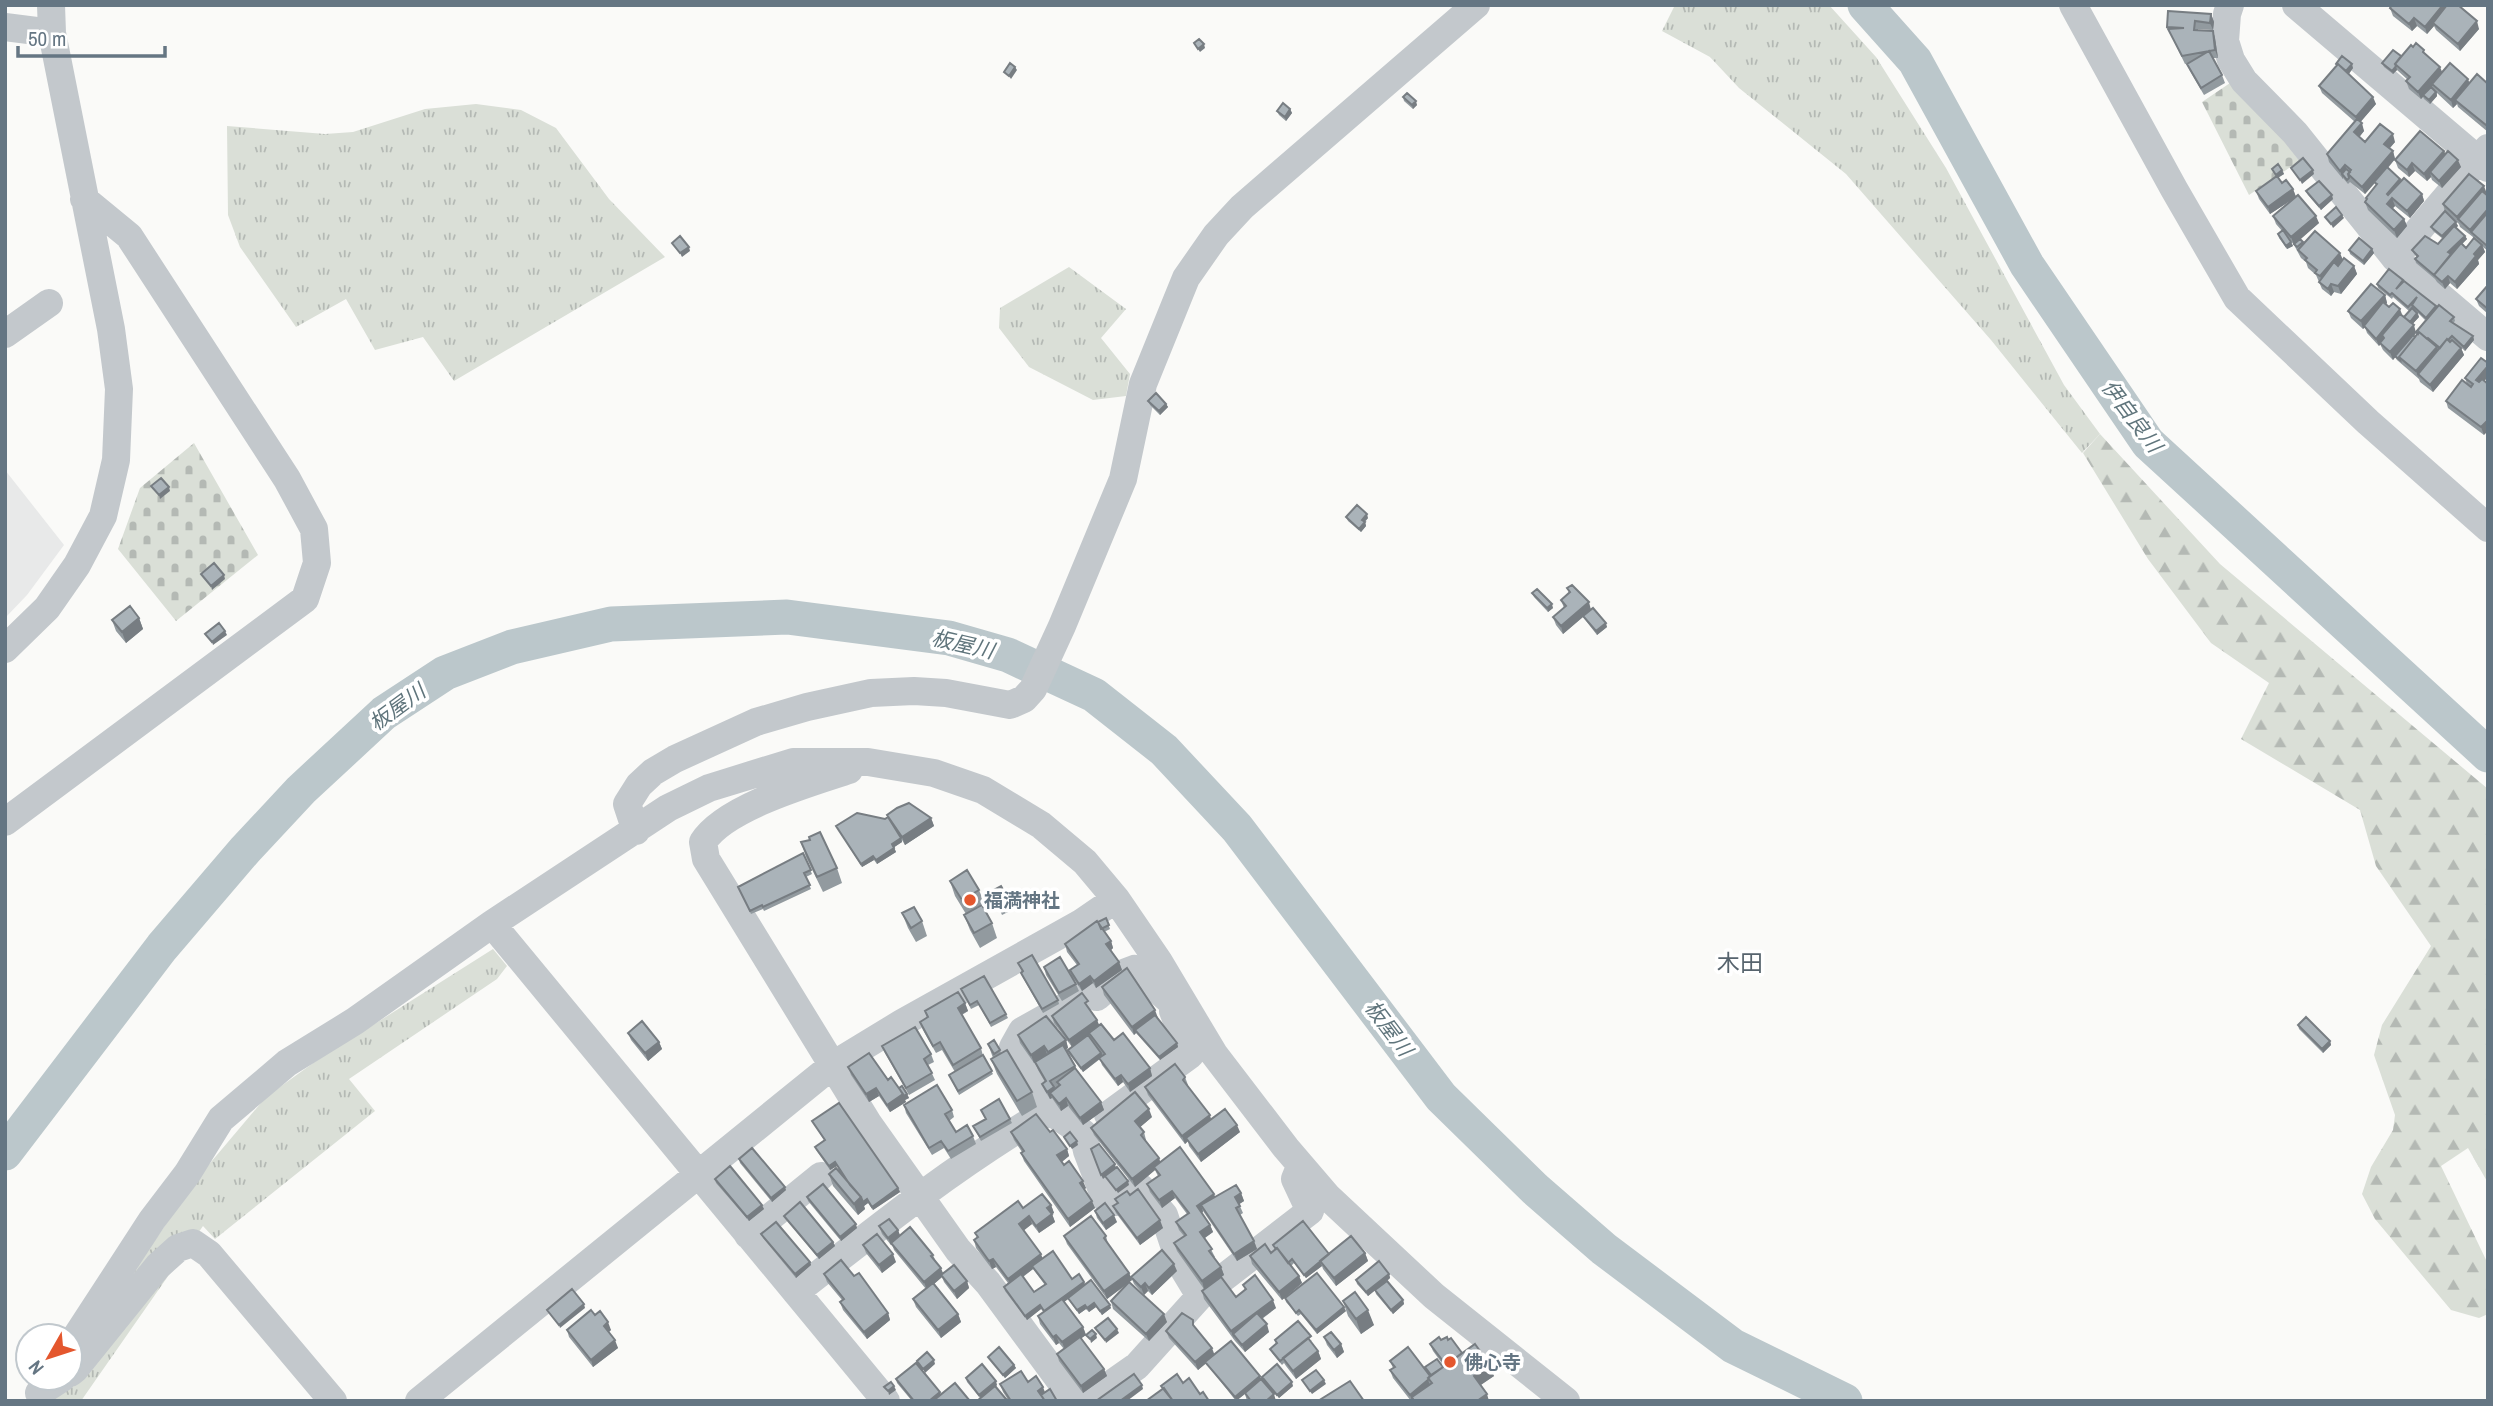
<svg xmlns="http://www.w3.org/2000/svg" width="2493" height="1406" viewBox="0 0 2493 1406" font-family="'Archivo Narrow','Noto Sans JP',sans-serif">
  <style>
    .built { fill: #e8e9e9 }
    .grass { fill: url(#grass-tufts) }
    .forest { fill: url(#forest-firs) }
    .cemetery { fill: url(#cemetery-stones) }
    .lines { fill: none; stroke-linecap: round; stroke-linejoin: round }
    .river { stroke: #bbc7cb; stroke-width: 35 }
    .minor { stroke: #c3c8cc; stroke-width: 28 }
    .wall { fill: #929a9f; fill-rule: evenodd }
    .shaded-wall { fill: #777d82 }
    .building { fill: #aab3b9; stroke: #777d82; stroke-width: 2 }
    .poi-dot { fill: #e4572e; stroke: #fff; stroke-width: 2.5 }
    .labels { text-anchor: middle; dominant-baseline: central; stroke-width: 7; stroke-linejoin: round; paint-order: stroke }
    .poi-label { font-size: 19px; font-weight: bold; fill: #657683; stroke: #fff; text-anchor: start }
    .water-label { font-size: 21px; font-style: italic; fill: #60757c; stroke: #fff }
    .quarter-label { font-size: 23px; fill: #57646e; stroke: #fff }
  </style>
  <defs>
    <pattern id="grass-tufts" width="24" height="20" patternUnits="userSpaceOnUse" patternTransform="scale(1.75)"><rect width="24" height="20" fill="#dadfd7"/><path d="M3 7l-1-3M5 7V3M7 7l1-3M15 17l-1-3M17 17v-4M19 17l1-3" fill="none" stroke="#b4b9b4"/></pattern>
    <pattern id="forest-firs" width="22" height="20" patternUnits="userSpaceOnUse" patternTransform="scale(1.75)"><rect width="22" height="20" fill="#dadfd7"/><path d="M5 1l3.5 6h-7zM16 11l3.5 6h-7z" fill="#b4b9b4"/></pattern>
    <pattern id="cemetery-stones" width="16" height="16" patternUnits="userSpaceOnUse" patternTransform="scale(1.75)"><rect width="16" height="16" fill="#dadfd7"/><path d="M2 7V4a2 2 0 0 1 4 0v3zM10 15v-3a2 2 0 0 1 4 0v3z" fill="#b4b9b4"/></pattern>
  </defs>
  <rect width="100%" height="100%" fill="#fafaf8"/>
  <!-- built -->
  <path class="built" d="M5,470l59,75 -37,50 -22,23z"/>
  <!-- grass -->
  <path class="grass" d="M1675,5h154l47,52 70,111 118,217 36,49 -18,19 -91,-113 -145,-166 -107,-86 -29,-31 -48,-26z
    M476,104l45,6 35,18 53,71 56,58 -211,124 -31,-44 -48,13 -29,-51 -50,28 -56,-80 -12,-32 -1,-89 98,8 28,-2 72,-23z
    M1069,267l57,42 -25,29 29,36 -4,22 -33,4 -64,-33 -30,-39 1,-20z
    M493,949l14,17 -10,13 -148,100 26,32 -160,128 -12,-13 -122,175h-34l23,-38 130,-188 66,-78 50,-36z"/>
  <!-- forest -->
  <path class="forest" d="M2100,434l120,130 268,225v394l-20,-35 -27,18 47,98v50l-9,4 -28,-8 -76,-91 -13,-25 9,-27 22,-37 2,-15 -21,-60 8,-30 49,-79 -55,-80 -16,-56 -119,-71 28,-56 -58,-40 -63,-84 -65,-106z"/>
  <!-- cemetery -->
  <path class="cemetery" d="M2233,81l71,77 -55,37 -47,-93z
    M194,443l64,112 -82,66 -58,-72 22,-61z"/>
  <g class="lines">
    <!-- river -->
    <path class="river" d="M1865,5l50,56 112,204 121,178 340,312
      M5,1153l157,-206 83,-97 56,-60 83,-77 61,-40 67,-26 99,-23 176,-7 162,21 59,17 86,40 70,55 73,78 204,269 94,92 69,60 129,97 112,55"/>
    <!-- minor -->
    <path class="minor" d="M2073,5l101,184 63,109 131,124 120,106
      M2230,5l-3,9 -2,27 6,19 13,21 51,52 100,125 93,79
      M2296,5l192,163
      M5,27l47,6
      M2395,258l93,-110
      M5,334l44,-31
      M5,649l42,-41 30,-43 26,-49 13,-56 3,-71 -8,-60 -59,-296 -1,-28
      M849,770c-39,13 -124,37 -146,72l3,17 162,264 90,127 30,33 87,118
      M5,822l300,-223 12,-36 -3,-34 -27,-50 -158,-243 -45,-37
      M636,831l-9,-27 12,-19 14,-13 22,-13 81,-37 51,-15 64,-14 43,-2 32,2 64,12 14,-6 9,-10 29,-63 61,-147 20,-95 43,-106 30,-43 26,-28 234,-202
      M492,924l394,477
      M1176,993l-8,6 -34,-30 -8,3 -29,25 -7,-4 -68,38 -9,16 14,28 21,35 35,23 4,18 18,47 11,4 25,-14 23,27 16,48 20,33
      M1108,1115l82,-60 -17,-44
      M748,1235l73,-59
      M796,1292c80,-63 159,-126 247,-178
      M70,1346l82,-126 35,-46 34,-55 66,-56 68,-42 137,-97 176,-116 41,-20 84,-26h75l66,11 49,17 58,35 44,37 31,37 43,63 55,92 72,94 42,49 106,99 132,105
      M70,1373l5,-4 83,-103 20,-18 15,-5 16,11 124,147
      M39,1393l23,-15
      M419,1401l414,-336 69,-42 179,-100 35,-24
      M1087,1401l50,-35 63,-70 110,-85 -15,-32 5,-12"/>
  </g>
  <!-- wall -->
  <path class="wall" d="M2392,5h53l1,2 33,22 -19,22 -24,-21 -2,-4 -7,8 -10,-8 -5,5 -19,-15 -3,-8z
    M2211,14l3,8 -1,8 -15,-1v1l15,1 2,7 3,20h-5l9,17 3,8 -21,12 -14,-24 -3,-7 2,-1 -4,1 -18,-37z
    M2426,55l16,18 28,10 18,1v48l-30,-25 -1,-3 -4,4 -16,-15v3l-7,8 -6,-5 -1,-2 -2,2 -12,-10 -3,-8 2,-1 -11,-10 -4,4 -9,-7 -2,-4 19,-7z
    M2336,64l17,4 -4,6 27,30 -16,18 4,9 -5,6 6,5h30l-5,6 3,3 2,8 -7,9 13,13 21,13 2,7 -14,17 -15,-12 -2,2 11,11 3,7 -10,12 -29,-28 -3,-8 2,-2 -1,-2 10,-12 -1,-3 -10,11 -15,-12 -2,2 -5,-6v1l-14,-17 -2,-8 28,-32 -33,-29 -3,-7 18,-20z
    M1403,97l14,8 -4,4 -9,-8z
    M1290,109l2,4 -6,8 -7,-6 -2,-4z
    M2444,151l1,3 16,13 -19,21 -10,-8 -1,-3 -4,4 -12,-10 -6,6 -11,-9 -3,-8z
    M2272,169l10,1 2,4 -6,4 4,5 11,6 3,8 23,26 -19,16 4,5 39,16 11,6 3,8 -16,20 -7,-2 -3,4 -9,-7 -6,-14 -8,-7 -2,-6 -5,-4 -7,-13 -6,-8 5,9 -6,3 -8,-11 -1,-4 4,-3 -6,-7 -3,-8 20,-17 -23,15 -11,-15 -3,-8 20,-15z
    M2488,190v61l-5,-4 2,5 -7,8 1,4 -22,25 -7,-6 -5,6 -8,-7 -2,-3 -19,-16 -1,-4 2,-2 -3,-3 -2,-4 26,-6 5,-5 -10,-8 -2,-4 14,-15 -2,-8 43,-12zM2448,214l11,10 1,3 13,10 1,2 -8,9 -4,-4 5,-5 -2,-3 -9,-9 2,-1z
    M2306,191l27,8 -12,11 -13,-15z
    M2372,249l2,4 -10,12 -14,-11 -1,-4z
    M2404,282l32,24 1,2 17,9 1,4 -2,2 20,13 1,4 -9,11 -12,-11 8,8 3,7 -31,37 -13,-10 -1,-3 -22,-19 -2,-3 -2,3 -10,-10 -3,-6 -1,2 -12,-13 -2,-6 -2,2 -12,-11 -3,-7 37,-16 2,8 -1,1 18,13 5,-6 -16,-14 -1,2 -14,-11 -1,-4zM2418,313l8,8 -10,11 1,3 -2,2 -1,-1 2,-3 -4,-9 7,-7z
    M2488,285v29l-9,-8 -3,-7z
    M2485,361l-1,20v54l-36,-27 -2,-7 21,-17 -2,-6z
    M1148,401l18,3 2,3 -8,8 -10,-10z
    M1346,517l22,1 -3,4 1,4 -5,6 -13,-11z
    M1567,588l24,21 16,18 -10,8 -14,-18 -20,17 -7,-9 -3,-8 11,-9 -3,-8 8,-7z
    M1532,593l21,15 -5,4 -14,-15z
    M139,618l4,11 -17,14 -10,-12 -4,-11z
    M931,818l3,8 -29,19 -3,-5v2l-8,5 2,5 -19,12 -3,-4 -12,7 -26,-41 49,-7z
    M801,842l36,26 5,15 -19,9 -17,-35z
    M803,853l9,21 -6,3 5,12 -47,22 -1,-2 -12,5 -13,-27z
    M950,881l29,9 6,15 -2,1 9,17 5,15 -17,10 -10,-18 -6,-15 2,-1 -11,-18z
    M992,891l14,4 6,15 -10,5z
    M902,913l20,8 5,15 -11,6 -8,-14z
    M1106,918l4,11 -6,3 7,9 2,7 -2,2 8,12 3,8 -26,18 -3,-5 -11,8 -9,-13 6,13 -17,10 -16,-26 -2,-8 28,11 -2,-8 7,-5 -10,-13 -2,-8 35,-18z
    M1018,963l40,37 1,4 -16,9 -21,-37 -1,-3 1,-1z
    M1102,987l55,30 20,26 1,4 -18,13 -24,-27 -2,2 -30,-40z
    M961,989l45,25 2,4 -17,9 -12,-22 -8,4z
    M965,1003l3,8 -6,4 19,33 2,8 10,18 -34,21 -10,-20 6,-3 -13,-22 -6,3 -13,-23 -3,-8 7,-4 -2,-7z
    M1090,1009l7,11 2,6 15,14 36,28 2,8 -22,16 -7,-10 -5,4 -16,-21 -2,-6 -17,13 -14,-18 -1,-4 4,-3 -18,-24 -2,-7 39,-7z
    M2298,1025l32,16 1,4 -8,8 -24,-24z
    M628,1033l31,9 3,7 -14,12 -17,-21z
    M1018,1035l48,5 2,8 -2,1 11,21 24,32 3,8 -21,15 -15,-19 -7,5 -9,-13 -2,1 -5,-8 -3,-7 3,-2 -7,-12 -3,-8 -1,1 -14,-20z
    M988,1044l12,6 1,3 31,39 5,15 -15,9 -25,-42 -6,-15 2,-1z
    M882,1046l49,8 3,8 -6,3 7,15 -26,15 -24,-42z
    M848,1067l40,13 19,14 2,4 -4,2 1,2 -16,10 -11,-16 -10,6 -18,-27z
    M1185,1077l3,8 -1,1 24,34 29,12 -39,30 -12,-16 -1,-5 -3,3 -37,-49 -3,-8z
    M904,1105l48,5 2,7 -5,4 7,11 17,4 3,8 -25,15 -7,-11 -12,7 -26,-42z
    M981,1110l29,9 2,4 -31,18 -8,-15 12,-7z
    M1152,1117l-12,10 4,5 2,8 -1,1 14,17 1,4 55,35 26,-4 3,8 -5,3 4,9 -3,2 14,26 3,8 -20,12 -34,-50 -1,2 8,12 3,7 -8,6 10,19h-1l7,10 3,8 -20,14 -27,-38 -3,-8 10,-7 -5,-6 -3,-8 11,-8 -12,-16 -13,10 -12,-16 -3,-8 11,-8 -3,-6 -20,17 -41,-52 -3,-7z
    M812,1121l86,67 2,4 -27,18 -5,-7 -4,3 1,3 -7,6 -25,-29 -4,-12 16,4 -8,-12 -7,4 -14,-20 -1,-3 9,-7z
    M1011,1132h39l17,17 2,7 -7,6 24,26 -2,1 11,19 -25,19 -46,-66 -3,-8 1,-1 -8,-12z
    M739,1159l47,31 -14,12 -32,-39z
    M715,1179l49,30 -15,12 -33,-38z
    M1130,1195l33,33 -23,17 -24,-32 -3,-7 4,-3 -2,-4z
    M807,1197l50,31 -16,13 -33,-40z
    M1051,1205l3,8 -2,1 3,8 -16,11 -7,-9 -9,6 19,28 30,21 13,6 26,23 -9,7 -6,-8 -7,5 -3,-3 -7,5 -11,-15 -4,3 19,25 3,8 -5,3 23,31 3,7 -24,17 -24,-32 -2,-7 7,-5 -5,-6 -3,2 -16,-21 -2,-8 6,-4 -3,-3 -14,11 -22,-29 -1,-4 4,-4 -12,-16 -4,2 -16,-21 -2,-8 3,-2 -2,-5zM1033,1269l12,16 -11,7 -11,-15z
    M1095,1211l22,11 -11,8 -9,-12z
    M784,1216l49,26 2,4 -16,13 -33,-40z
    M879,1226l19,4 2,6 33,19 3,7 7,11 24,8 2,7 -12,11 -13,-17 -2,-5 -8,7 24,30 3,8 -20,16 -25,-31 -3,-8 13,-10 -32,-39 -2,-6 -1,1 -9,-11z
    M761,1234l49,28 1,3 -15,13 -33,-40z
    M1064,1236h42l2,8 21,29 3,7 -3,2 38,40 -18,19 -36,-32 -2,-8 15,-16 -19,14 -40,-55z
    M863,1245l33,17 -14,11 -16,-20z
    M1273,1245l56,9 36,-1 3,8 -32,25 -13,-17 -1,-3 -16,12 -12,-15 -3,3 8,10 3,7 -20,17 -30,-36 -2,-8 21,-3 4,-3z
    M1177,1271l-25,24 -4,-4 -4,4 -10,-11 -3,-7z
    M824,1274l30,2 34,37 2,7 -23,19 -24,-29 -3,-8 2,-2 -15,-18z
    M1389,1274l1,4 -3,3 16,19 1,4 -11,10 -17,-20 -1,-4 3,-2 -10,8 -11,-12 -1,-4z
    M1243,1285l33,23 -14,11 7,13 -24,20 -10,-11 -31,-42 -2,-8 34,6 9,-7z
    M1285,1298l61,13 -29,23 -16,-20 -3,2 -12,-14z
    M1343,1301l31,24 -13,9 -13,-18z
    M595,1315l16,15 -2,2 9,16 -25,19 -24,-30 -2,-7z
    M1195,1328l19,27 47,24 15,22h-29l-2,-7 -9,7 -30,-38 -8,7 -29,-32 -3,-7z
    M1324,1337l17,7 3,8 -7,6 -10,-13z
    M1275,1340h37l-2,1 8,10 3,8 -25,20 -10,-13 -2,-3 -2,2 -10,-12 -2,-4 6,-5z
    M1441,1340h7l14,13 32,23 -14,9 9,16h-78l-18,-23 -3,-8 3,-2 -3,-7 37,10 -2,-4h18l1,-1 -11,-15 -3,-7z
    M988,1357l26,8 2,3 -11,10 -15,-18z
    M1262,1377l31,9 -14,12 -15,-18z
    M966,1378l31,7 -1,1 10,13 1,-1 -4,-6 -3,-8 28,-2 29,19h-80l3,-3 -13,-16z
    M896,1379l44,13 1,3 29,6h-58l-15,-18z"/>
  <!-- shaded-wall -->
  <path class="shaded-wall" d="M2443,5h2l2,6 -14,12 1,3 -7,8 -2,-7z
    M2211,14l3,8 -1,8 -3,-7z
    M2414,18l3,8 -5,5 -3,-7z
    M2477,21l2,8 -19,22 -2,-7z
    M2213,31l2,7 3,20 -3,-8z
    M1204,44l1,4 -5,4 -2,-3z
    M2352,64l1,4 -6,8 -1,-4z
    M2396,66l1,4 -4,4 -1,-3z
    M1015,67l2,3 -6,9 -2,-3z
    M2440,67l3,7 -22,25 -3,-7z
    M2468,79l3,8 -16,13 2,4 -4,4 -2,-8z
    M2436,92l1,4 -7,8 -1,-4z
    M2373,97l3,7 -18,21 -2,-8z
    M1416,101l1,4 -4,4 -1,-4z
    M1290,109l2,4 -6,8 -1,-4z
    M2362,123l2,8 -7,9 -3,-8z
    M2393,134l2,8 -8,9 -3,-7z
    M2393,151l2,8 -30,35 -3,-7z
    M2444,151l3,7 -17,14 1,5 -4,4 -3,-7z
    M2458,160l3,7 -19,21 -3,-7z
    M2412,163l3,8 -6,6 -2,-7z
    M2345,165l3,8 -6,1 1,4v1l-3,-8z
    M2282,170l2,4 -7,4 -1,-3z
    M2313,170l1,4 -12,10 -2,-4z
    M2400,179l3,7 -11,12 3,8 -5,5 -3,-7v-10z
    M2484,186l3,8 -29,26 -1,-3z
    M2293,189l3,8 -26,17 -2,-7z
    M2422,194l2,7 -14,17 -3,-7z
    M2332,195l1,4 -12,11 -2,-4z
    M2488,209v11l-17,12 2,5 -3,-7z
    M2342,215l2,3 -11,10 -2,-4z
    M2316,216l3,7 -25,22 -3,-8z
    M2404,219l3,7 -10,12 -3,-8z
    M2456,222l2,4 -14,14 -2,-4z
    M2465,236l2,3 -17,17 -2,-4z
    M2291,242l2,4 -6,3 -1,-3z
    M2482,245l3,7 -7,8 1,4 -22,25 -2,-7 19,-28z
    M689,247l1,4 -8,6 -2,-4z
    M2372,249l2,4 -10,12 -1,-4z
    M2340,253l3,7 -20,24 -3,-8z
    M2354,266l3,8 -16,20 -3,-8z
    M2448,276l2,7 -5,6 -3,-7z
    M2331,284l3,8 -3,4 -3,-7z
    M2385,295l2,8 -24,26 -2,-8z
    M2436,306l2,3 -11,13 -1,-4z
    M2400,309l3,8 -21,18 2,5 -5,6 -3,-7z
    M2417,313l2,4 -9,10 -2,-4z
    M2414,325l2,8 -23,27 -3,-8z
    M2473,336l1,4 -9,11 -1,-4z
    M2437,347l3,8 -22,19 1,5 -3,-8z
    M2461,348l3,7 -31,37 -3,-7z
    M2488,366v11l-9,10 -3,-7z
    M1166,404l2,3 -8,8 -1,-4z
    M2488,420v11l-4,4 -3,-8z
    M169,487l1,4 -10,8 -1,-4z
    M1367,514l1,4 -5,5 -1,-3z
    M1365,522l1,4 -5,6 -2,-3z
    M224,575l1,4 -13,11 -1,-4z
    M1589,602l2,8 -28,24 -2,-8z
    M1552,604l1,4 -5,4 -1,-4z
    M139,618l4,11 -17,14 -4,-11z
    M1606,623l1,4 -10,8 -1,-4z
    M225,631l2,4 -14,10 -1,-3z
    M931,818l3,8 -29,19 -3,-8z
    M901,838l1,4 -9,6 -1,-4z
    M894,848l2,4 -19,12 -1,-4z
    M873,856l1,4 -12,7 -1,-3z
    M1111,941l2,7 -4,4 -3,-8z
    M1119,962l3,8 -26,18 -2,-7z
    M1090,976l3,7 -11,8 -3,-7z
    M965,1003l3,8 -8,4 -2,-7z
    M1155,1010l3,8 -23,12 1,3 -2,2 -2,-8z
    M1097,1020l3,7 -28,20 -3,-7z
    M1066,1040l2,8 -17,12 -3,-8z
    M2330,1041l1,4 -8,8 -1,-4z
    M659,1042l3,7 -14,12 -3,-8z
    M1177,1043l1,4 -18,13 -1,-3z
    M1044,1046l3,8 -13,9 -3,-8z
    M1101,1053l2,3 -20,16 -2,-4z
    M1150,1068l2,8 -22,16 -2,-8z
    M1121,1075l2,7 -5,4 -3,-7z
    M1054,1087l3,8 -7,-2 2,5 -2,1 -3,-7z
    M876,1088l3,8 -10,6 -3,-8z
    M903,1094h4l2,4 -4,2 1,2 -16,10 -3,-7z
    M1066,1098l2,8 -7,5 -2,-7z
    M1101,1102l3,8 -21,15 -3,-7z
    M1149,1109l3,8 -14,12 -3,-8z
    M1210,1115l2,8 -26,15 2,3 -3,3 -3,-8z
    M1237,1125l3,7 -39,30 -3,-8z
    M1077,1141l1,4 -6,4 -2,-3z
    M1067,1149l2,7 -9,7 -3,-8z
    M1159,1158l2,7 -7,2 1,3 -20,17 -3,-8z
    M835,1162l2,4 -7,4 -1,-4z
    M1115,1164l1,4 -13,11 -2,-4z
    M1083,1181l3,7 -3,3 -3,-8z
    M1128,1181l1,4 -11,8 -2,-3z
    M785,1187l1,3 -14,12 -1,-4z
    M898,1188l2,4 -27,18 -1,-3z
    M1172,1191l3,7 -13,10 -3,-8z
    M1241,1193l3,8 -6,4 -3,-8z
    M1214,1194l3,7 -16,4 2,7 -3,2 -3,-8z
    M861,1197l6,2 1,4 -4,3 1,3 -7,6 -4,-11z
    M1092,1201l3,7 -25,19 -2,-8z
    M762,1205l2,4 -15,12 -2,-4z
    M1051,1205l3,8 -2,1 3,8 -16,11 -3,-7 11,-18z
    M1114,1215l3,7 -11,8 -3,-7z
    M1029,1216l3,8 -10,8 -3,-8z
    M1160,1220l3,8 -23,17 -3,-7z
    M856,1224l1,4 -16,13 -1,-4z
    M1210,1225l3,7 -10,7 -3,-7z
    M898,1230l3,8 -10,7 -3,-7z
    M1254,1241l3,8 -20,12 -3,-7z
    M833,1242l2,4 -16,13 -2,-4z
    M1365,1253l3,8 -32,25 -2,-8z
    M893,1254l3,8 -14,11 -3,-8z
    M1041,1254l3,8 -12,4 1,3 -23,17 -2,-7z
    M993,1259l3,8 -4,2 -3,-8z
    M810,1262l1,3 -15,13 -1,-4z
    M1320,1262l2,4 -16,12 -2,-3z
    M1174,1264l3,7 -25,24 -3,-7z
    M1221,1267l3,8 -20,14 -2,-8z
    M941,1268l3,8 -3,-1 1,2 -15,13 -3,-8z
    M1129,1273l3,7 -25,19 -3,-8z
    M1389,1274l1,4 -22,18 -2,-4z
    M1299,1276l3,7 -20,17 -3,-8z
    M967,1281l2,7 -12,11 -3,-8z
    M1084,1282l2,4 -40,29 -1,-4z
    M1145,1283l3,8 -4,4 -3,-8z
    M1273,1300l3,8 -40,29 -3,-3 1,5 -3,-8z
    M1403,1300l1,4 -11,10 -2,-4z
    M1094,1303l2,4 -7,5 -2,-4z
    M584,1304l1,4 -25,20 -1,-3z
    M1040,1305l1,4 -14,11 -2,-4z
    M1085,1305l1,4 -7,5 -2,-4z
    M1110,1305l1,3 -9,7 -2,-4z
    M1344,1307l2,4 -29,23 -1,-4z
    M1368,1310l6,15 -13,9 -5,-15z
    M888,1313l2,7 -23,19 -3,-7z
    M958,1314l3,8 -20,16 -3,-8z
    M1164,1314l3,8 -18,19 -3,-7z
    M608,1322l3,8 -4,3 -3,-7z
    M1267,1324l2,8 -24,20 -3,-7z
    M1083,1327l3,8 -21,15 -3,-8z
    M1117,1329l2,4 -13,10 -1,-3z
    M1096,1334l1,4 -6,5 -1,-4z
    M1056,1335l3,8 -3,2 -3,-8z
    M615,1340l3,8 -25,19 -2,-7z
    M1341,1344l3,8 -7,6 -3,-8z
    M1212,1348l3,8 -17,14 -3,-8z
    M1318,1351l3,8 -25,20 -3,-8z
    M934,1360l1,4 -10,9 -2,-4z
    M1014,1365l2,3 -11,10 -2,-3z
    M1490,1365l4,11 -16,11 -4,-11z
    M1104,1369l3,7 -24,17 -2,-7z
    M1260,1376l2,4 -26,21 -1,-4z
    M1324,1380l2,4 -14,10 -2,-3z
    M1428,1380l3,7 -19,10 1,4h-1l-2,-6z
    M996,1381l1,4 -16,13 -2,-3z
    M1292,1382l1,4 -14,12 -2,-3z
    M1142,1385l1,4 -16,12h-7z
    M894,1386l2,4 -7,5 -1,-4z
    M1043,1387l3,8 -4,3 -4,-7z
    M940,1392l1,4 -6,5h-6z
    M1274,1394l2,7h-10z
    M1487,1394l2,7h-12z"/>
  <!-- building -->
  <path class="building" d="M2392,5h51l-18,22 -11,-9 -5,6 -19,-16z
    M2447,5h11l19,16 -19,23 -25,-21z
    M2168,11l43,3 -1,9 -15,-2 -1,9 19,1 2,19 -33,6 -14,-27 16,-1 -17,-1z
    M1199,39l5,5 -6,5 -4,-6z
    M2416,43l8,7 -1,2 17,15 -22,25 -12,-11 4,-4 -15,-13 16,-19 2,2z
    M2393,50l8,6 -6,8 1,2 -4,5 -10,-8z
    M2209,51l13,24 -21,13 -14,-24z
    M2342,56l10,8 -6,7 -8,-7 -1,1 -1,-1z
    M1010,63l5,4 -6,9 -5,-4z
    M2450,63l18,16 -17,21 -19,-16z
    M2338,64l35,33 -17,20 -37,-31z
    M2477,74l11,10v40l-2,1 -31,-25z
    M2431,87l5,5 -7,8 -6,-5z
    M1407,93l9,8 -4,4 -9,-8z
    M1283,103l7,6 -5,8 -8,-6z
    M2357,119l5,4 -8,9 11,10 15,-18 13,10 -9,10 9,7 -31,36 -14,-13 3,-4 -6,-5 -5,6 -13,-17z
    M2420,131l24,20 -20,23 -12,-11 -5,7 -12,-10z
    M2448,151l10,9 -19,21 -9,-9z
    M2303,158l10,12 -13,10 -9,-12z
    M2278,164l4,6 -6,5 -4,-6z
    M2387,167l13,12 -13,15 1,1 16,-17 18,16 -15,17 -15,-13 -5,6 17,15 -10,11 -29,-28 2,-3 -1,-1 11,-14 -3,-2z
    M2346,169l4,3 -2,2 1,4 -2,2 -5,-6z
    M2469,174l15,12 -27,31 -14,-13z
    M2277,176l5,7 4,-3 7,9 -25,18 -12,-16z
    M2319,181l13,14 -13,11 -13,-15z
    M2482,191l6,5v13l-18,21 -12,-11z
    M2298,195l18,21 -25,21 -18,-21z
    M2336,207l6,8 -11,9 -6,-7z
    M2445,211l11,11 -14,14 -11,-9z
    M2488,212v31l-2,2 -15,-13z
    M2454,226l11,10 -17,16 3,2 -17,21 -19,-16 3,-3 -6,-6 13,-14 13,8z
    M2283,230l8,12 -5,4 -8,-12z
    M2315,231l25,22 -20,23 -5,-3 2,-3 -12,-10 2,-2 -9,-8z
    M680,236l9,11 -9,6 -8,-10z
    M2359,238l13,11 -9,12 -14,-11z
    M2474,238l8,7 -8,9 2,2 -21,26 -7,-6 -6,6 -8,-7 27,-32 5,5z
    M2300,239l3,3 -6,5 -3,-3z
    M2344,258l10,8 -16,20 -7,-2 -3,5 -9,-7 15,-20 4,4z
    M2389,269l14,11 -7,9 8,-8 32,25 -10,12 -14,-13 5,-8 -9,10 -16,-14 -2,2 -13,-11z
    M2371,284l14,11 -24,26 -13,-10z
    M2488,285v24l-12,-10z
    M2383,302l6,5 4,-4 7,6 -24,30 -12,-13z
    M2439,305l15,12 -4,4 23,15 -9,11 -12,-11 -4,4 -1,-1 -7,9 -12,-10 -1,1 -8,-7 -1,2 -2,-2z
    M2412,308l5,5 -7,9 -6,-5z
    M2400,314l14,11 -24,27 -10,-9 4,-5 -2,-3z
    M2419,332l18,15 -21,24 -17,-14z
    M2413,335l2,2 -16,20 1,3 -5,-4z
    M2447,339l3,3 2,-2 9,8 -31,37 -12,-11z
    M2481,358l7,5v3l-12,14 3,2 3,-3 6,5v36l-7,7 -35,-26 16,-21 9,7 2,-3 -8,-6z
    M1156,393l10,11 -7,7 -11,-10z
    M161,478l8,9 -10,8 -8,-9z
    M1357,505l10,9 -5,6 3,2 -6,7 -13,-12z
    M214,563l10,12 -13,11 -10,-12z
    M1572,585l17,17 -28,24 -8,-9 13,-11 -5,-6 9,-8 -3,-4z
    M1537,589l15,15 -5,4 -15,-15z
    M130,606l9,12 -17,14 -10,-12z
    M1593,608l13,15 -10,8 -13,-15z
    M219,623l6,8 -13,11 -7,-8z
    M909,803l22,15 -29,19 -15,-22 10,-7z
    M857,813l28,6 3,-2 13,21 -9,6 2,4 -18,12 -3,-4 -12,8 -25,-38z
    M820,832l17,36 -20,9 -16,-35 9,-2 -1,-3z
    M803,853l8,17 -7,3 6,12 -47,22 -1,-2 -12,6 -12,-24z
    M967,870l12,20 -17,10 -12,-19z
    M1001,886l5,9 -9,5 -5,-9z
    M982,905l10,18 -18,10 -10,-18z
    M914,907l8,14 -11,7 -9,-15z
    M1106,918l3,7 -8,4 -3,-7z
    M1097,921l14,20 -5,3 13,18 -25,19 -4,-5 -11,8 -9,-14 9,-6 -14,-20z
    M1032,955l26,45 -16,9 -21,-36 2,-2 -5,-8z
    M1060,957l16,27 -17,9 -15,-26z
    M1127,968l28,42 -23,17 -30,-40z
    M984,976l22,38 -16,9 -13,-22 -7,4 -9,-16z
    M958,992l7,11 -7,5 23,40 -28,17 -13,-23 -7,4 -13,-24 8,-5 -3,-6z
    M1082,993l6,8 -3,2 12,17 -28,20 -17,-24z
    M1155,1015l22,28 -18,14 -24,-27z
    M1046,1016l20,24 -18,12 -4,-6 -13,9 -13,-20z
    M2306,1017l24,24 -8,8 -24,-24z
    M642,1021l17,21 -14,11 -17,-20z
    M1101,1024l13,16 9,-7 27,35 -22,16 -7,-9 -6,4 -16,-21 6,-4 -16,-21z
    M915,1027l16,27 -7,5 8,14 -26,15 -24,-42z
    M1088,1035l13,18 -20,15 -13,-18z
    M994,1040l6,10 -6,4 -6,-10z
    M1063,1045l12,21 -25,15 4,6 -7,5 -5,-8 4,-3 -11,-19z
    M1007,1050l25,42 -15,9 -26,-42z
    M869,1053l19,27 3,-3 12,17 -16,11 -11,-17 -10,6 -18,-27z
    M983,1055l9,16 -34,20 -9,-16z
    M1175,1064l10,13 -2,3 27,35 -28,21 -37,-49z
    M1075,1068l26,34 -21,16 -14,-20 -7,6 -9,-11 10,-8 -3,-3z
    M937,1085l15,25 -7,4 11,18 11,-7 6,11 -25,15 -7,-10 -12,7 -25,-43z
    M902,1086l5,8 -3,2 -5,-8z
    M1135,1092l14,17 -14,12 9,11 -3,3 18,23 -27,21 -41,-51z
    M999,1099l11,20 -30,18 -7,-11 13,-7 -5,-9z
    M839,1103l59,85 -26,19 -5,-8 -4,3 -2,-5 -11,-12 -15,-23 -6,4 -14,-19 10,-7 -13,-19z
    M1225,1109l12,16 -39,29 -12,-16z
    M1036,1114l14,18 3,-2 14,19 -10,6 7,10 5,-4 14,20 -3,2 12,18 -24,18 -47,-66 3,-2 -13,-19z
    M1070,1132l7,9 -7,5 -6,-9z
    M1099,1144l16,20 -14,11 -10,-26z
    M1180,1147l34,47 -17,12 13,19 -10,7 12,17 -3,2 12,16 -19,14 -28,-38 12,-8 -10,-13 13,-9 -17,-22 -13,9 -12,-16 13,-9 -6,-8z
    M752,1148l33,39 -14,11 -32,-39z
    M730,1166l32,39 -15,12 -32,-38z
    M1117,1167l11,14 -12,9 -11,-14z
    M836,1168l25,29 -7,7 -25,-30z
    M823,1184l33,40 -16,13 -33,-40z
    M1236,1185l5,8 -6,4 5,9 -4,2 18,33 -20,13 -33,-49z
    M1138,1189l22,31 -23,18 -24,-32 5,-3 -3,-4 12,-8 3,4z
    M1042,1194l9,11 -4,3 5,6 -16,12 -7,-10 -10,8 22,30 -33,25 -15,-20 -4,2 -15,-21 4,-3 -3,-4 43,-32 5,7z
    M800,1202l33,40 -16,13 -33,-39z
    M1105,1203l9,12 -11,8 -8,-12z
    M1091,1216l15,20 -2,2 25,35 -25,18 -40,-55z
    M889,1219l9,11 -10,8 -9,-12z
    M1303,1221l26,33 -25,21 -12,-16 -4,4 -11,-15 -1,1 -3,-4z
    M776,1222l34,40 -15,12 -34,-40z
    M910,1227l23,28 -2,1 10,12 -17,14 -33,-39z
    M877,1234l16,20 -14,11 -16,-20z
    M1351,1236l14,17 -31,25 -14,-17z
    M1265,1244l6,9 6,-5 22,28 -20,16 -29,-36z
    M1162,1250l12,14 -25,24 -4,-5 -4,4 -10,-10z
    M1053,1251l19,28 7,-5 5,8 -40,29 -4,-6 -15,11 -21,-29 17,-13 13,18 12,-8 -14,-18z
    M841,1260l13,16 5,-3 29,40 -24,19 -24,-30 4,-3 -20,-25z
    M1379,1261l10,13 -23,18 -10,-12z
    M954,1265l13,16 -13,10 -13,-16z
    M1317,1273l27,34 -28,23 -17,-20 -3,3 -11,-15z
    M1255,1275l18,25 -42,31 -29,-40 19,-14 15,20 10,-8 -3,-4z
    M1091,1280l19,25 -10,6 -6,-8 -7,5 -2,-3 -8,5 -9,-12z
    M1387,1281l16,19 -12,10 -16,-20z
    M1129,1282l35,32 -18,20 -35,-33z
    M933,1283l25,31 -20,16 -25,-31z
    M572,1289l12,15 -25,21 -12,-15z
    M1355,1292l13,18 -12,9 -13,-18z
    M1062,1299l21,28 -21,15 -6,-7 -3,2 -15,-21z
    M591,1310l4,5 5,-4 8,11 -4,4 11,14 -24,20 -24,-30z
    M1182,1313l11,7v5l19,23 -17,14 -29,-31z
    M1257,1313l10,11 -25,21 -9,-11z
    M1108,1318l9,11 -12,11 -10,-12z
    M1298,1321l13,15 -31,25 -10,-12 7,-6 -2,-3z
    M1092,1330l4,4 -6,5 -4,-4z
    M1331,1332l10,12 -7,6 -10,-13z
    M1080,1337l24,32 -23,17 -24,-32z
    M1439,1337l2,3 6,-3 1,3 3,-2 11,15 -16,12 -16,-21z
    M1308,1338l10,13 -25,20 -10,-13z
    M1231,1341l29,35 -25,21 -30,-35z
    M1475,1344l15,21 -16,11 13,18 -10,7h-63l-2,-4 20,-14 -4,-5z
    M999,1347l15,18 -11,10 -15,-18z
    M1408,1347l22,29 -2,2 1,1 -19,16 -20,-25 5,-3 -5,-6z
    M927,1352l7,8 -11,9 -6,-8z
    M1437,1359l6,8 -12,8 -6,-8z
    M916,1363l24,29 -11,9h-15l-18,-22z
    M982,1364l14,17 -17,14 -13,-17z
    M1277,1364l15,18 -15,13 -15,-18z
    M1316,1370l8,10 -14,11 -8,-11z
    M1021,1371l7,11 8,-6 7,11 -5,4 7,10h-34l-11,-17z
    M1134,1374l8,11 -22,16h-24z
    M1177,1374l6,9 6,-5 11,16 3,-2 6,9h-36l-12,-15z
    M1261,1379l13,15 -8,7h-15l-6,-8z
    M1350,1381l14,20h-46z
    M891,1382l3,4 -6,5 -4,-4z
    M955,1383l15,18h-37z
    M995,1386l11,13 -2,2h-27z
    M1164,1388l9,13h-27z
    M1050,1389l7,12h-12l-4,-6z"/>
  <!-- markers -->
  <g class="poi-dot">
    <circle cx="970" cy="900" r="7"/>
    <circle cx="1450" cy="1362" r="7"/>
  </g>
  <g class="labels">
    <!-- poi labels -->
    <g class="poi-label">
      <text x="984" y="900">福満神社</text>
      <text x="1464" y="1362">佛心寺</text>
    </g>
    <!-- water labels -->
    <g class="water-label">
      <text transform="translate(2132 416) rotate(53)">伊自良川</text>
      <text transform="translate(963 644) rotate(13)">板屋川</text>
      <text transform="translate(397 707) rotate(-36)">板屋川</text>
      <text transform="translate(1389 1028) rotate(53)">板屋川</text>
    </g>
    <!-- quarter labels -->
    <g class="quarter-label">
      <text x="1740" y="962">木田</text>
    </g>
  </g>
  <!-- border -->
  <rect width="2493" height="1406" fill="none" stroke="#657683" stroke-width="14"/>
  <!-- north arrow -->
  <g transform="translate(49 1357) rotate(231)"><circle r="33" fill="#ffffff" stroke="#c1c8cd" stroke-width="2"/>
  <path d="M0-5L12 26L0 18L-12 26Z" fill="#e4572e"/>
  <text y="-10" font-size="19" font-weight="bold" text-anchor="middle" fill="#657683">N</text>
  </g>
  <!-- scale -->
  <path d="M18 46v10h147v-10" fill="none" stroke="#657683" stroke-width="3.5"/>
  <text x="28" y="46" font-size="21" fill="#657683" stroke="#ffffff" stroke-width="5" paint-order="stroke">50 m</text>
</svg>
